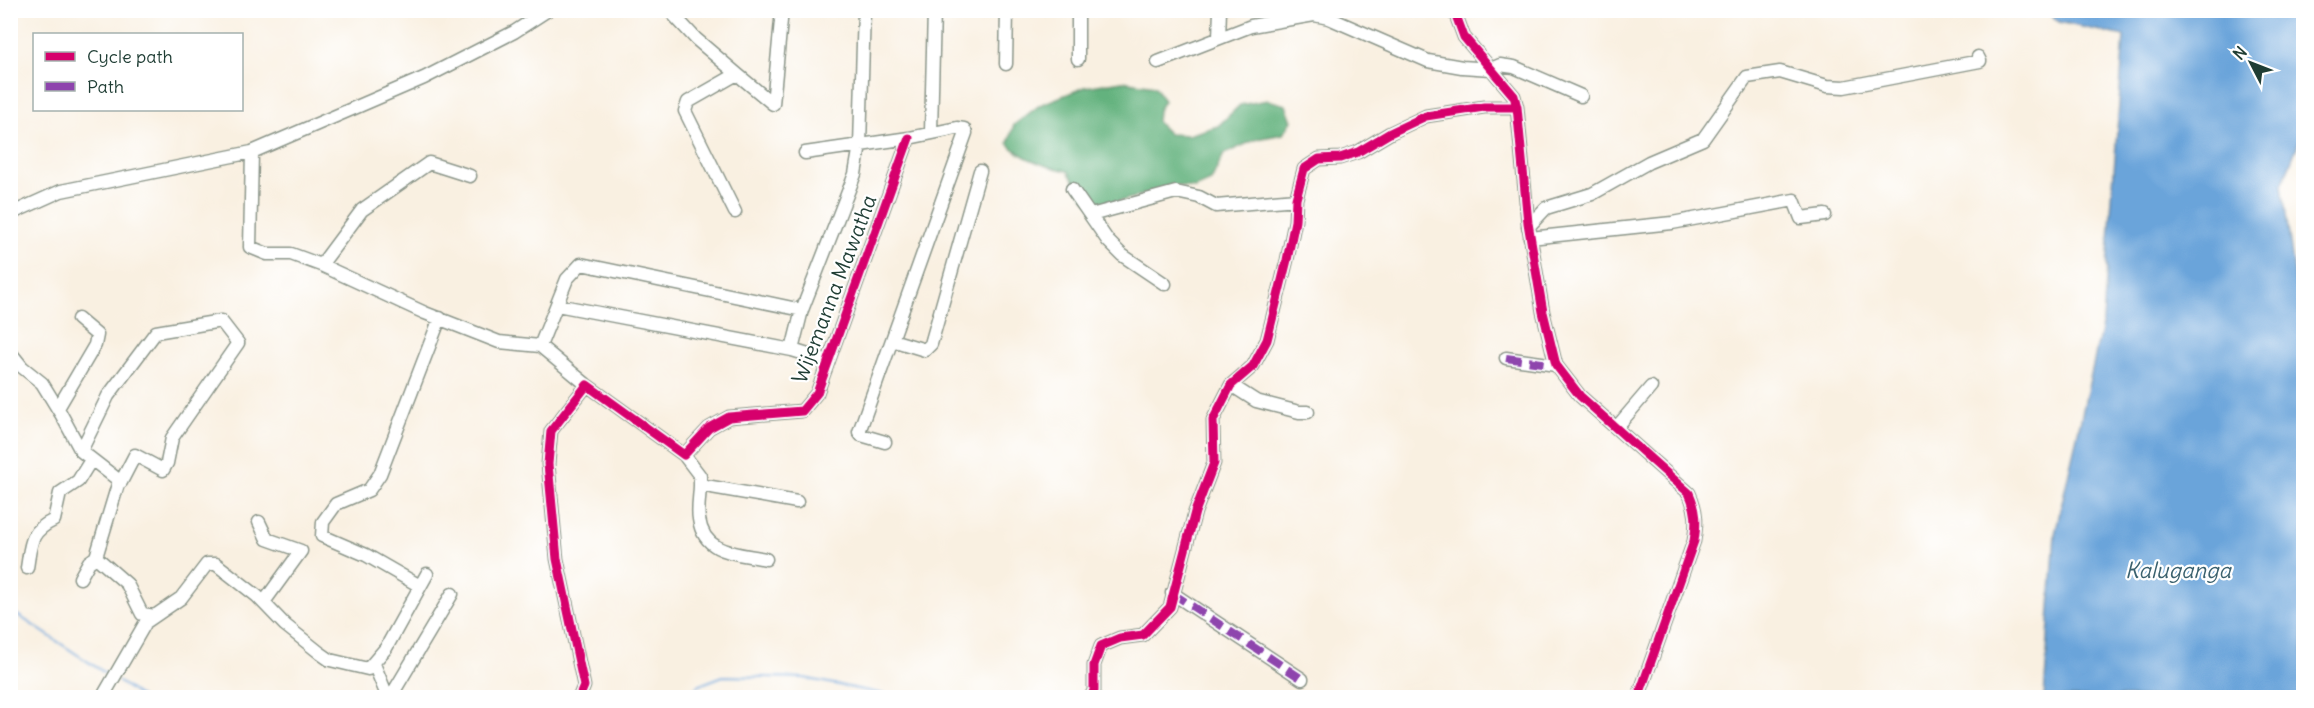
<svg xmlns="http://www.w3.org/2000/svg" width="2314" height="708" viewBox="0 0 2314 708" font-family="Delius,sans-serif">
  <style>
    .forest { fill: #63b27e; stroke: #417859; stroke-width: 1.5 }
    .water { fill: #6ba4da; stroke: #457087; stroke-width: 1.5 }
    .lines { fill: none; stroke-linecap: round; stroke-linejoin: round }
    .stream { stroke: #6ba4da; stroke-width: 2 }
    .minor-casing { stroke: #8c968a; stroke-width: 15 }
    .minor { stroke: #fff; stroke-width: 12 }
    .quiet { stroke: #8e44ad; stroke-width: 8; stroke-dasharray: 15 8; stroke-linecap: butt }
    .cycleway-casing { stroke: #fff; stroke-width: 13 }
    .cycleway { stroke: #d6006c; stroke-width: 9 }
    .labels { text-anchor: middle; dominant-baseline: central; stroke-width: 4.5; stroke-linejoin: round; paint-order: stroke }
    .street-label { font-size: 21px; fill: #1f3d34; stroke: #fff }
    .water-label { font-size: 22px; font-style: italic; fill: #3a616e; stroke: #fff }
  </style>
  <rect width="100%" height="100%" fill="#fff"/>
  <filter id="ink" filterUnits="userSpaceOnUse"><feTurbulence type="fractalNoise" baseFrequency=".0167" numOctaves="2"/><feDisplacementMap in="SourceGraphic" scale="12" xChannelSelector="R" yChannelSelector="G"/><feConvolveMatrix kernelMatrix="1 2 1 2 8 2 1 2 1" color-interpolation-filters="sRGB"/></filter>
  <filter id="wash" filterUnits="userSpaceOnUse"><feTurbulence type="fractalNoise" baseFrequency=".008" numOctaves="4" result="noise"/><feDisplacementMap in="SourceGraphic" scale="24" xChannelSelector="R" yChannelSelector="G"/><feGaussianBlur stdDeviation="1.35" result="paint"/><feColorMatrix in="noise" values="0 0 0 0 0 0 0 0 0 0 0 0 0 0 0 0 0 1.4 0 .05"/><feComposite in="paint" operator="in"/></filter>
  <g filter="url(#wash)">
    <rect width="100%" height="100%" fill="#f9f0e1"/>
    <!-- forest -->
    <path class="forest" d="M1122,81l33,5 9,15 -6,9 -1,12 12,12 19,1 30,-9 22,-21 28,-5 18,5 6,16 -9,13 -26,5 -33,15 -13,27 -16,7 -19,-2 -81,22 -10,-9 -17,-28c-21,-4 -46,-11 -60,-28l6,-18 26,-20 45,-18z"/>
    <!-- water -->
    <path class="water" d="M2046,11h251l6,21v99l-21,54 22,158 -1,354h-259l11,-163 48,-213 21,-285 -65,-14z"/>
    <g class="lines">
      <!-- stream -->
      <path class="stream" d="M10,610l101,67
        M118,681l24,17
        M689,698l8,-12 26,-10 81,2 98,20"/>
    </g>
  </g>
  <g filter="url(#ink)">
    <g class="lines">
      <!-- minor casing -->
      <g class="minor-casing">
        <path id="minor" d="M669,10l27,29 41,35
          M1078,10v49
          M1454,10l10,27 50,59 3,11 11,116 15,89 13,53 24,31 109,97c8,18 8,29 5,48l-56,157
          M1219,38l1,-28
          M1158,62l93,-36 63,-11 15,3 99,43 34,6 29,2 9,-4 14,2 67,29
          M1006,64l1,-54
          M931,132l3,-122
          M252,152l-2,95 17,7h24l30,11 104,48 74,29 41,4
          M805,153l104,-15 48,-10 7,1 2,4 -107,299 2,3 24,7
          M1072,189l36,52 14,14 43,29
          M735,212l-50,-101 3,-9 49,-28 36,30 9,-94
          M10,214l51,-23 191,-39 172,-74 90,-46 34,-22
          M1091,215l85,-23 23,5 17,9 80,-7
          M1528,227l18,-19 46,-14 57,-32 54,-23 44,-62 33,-5 47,14 17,1 136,-26 -2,-4
          M1530,238l142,-15 122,-23 7,18 24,-3
          M321,265l41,-55 67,-47 41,13
          M557,305l235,45 10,-40
          M892,340l33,10 6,-6 49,-173
          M792,350l36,11
          M10,352l12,15 20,16 19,31 20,37 40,31 14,-27 28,15 4,-7 5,-25 66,-95 -17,-22 -65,11 -48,64 -27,55
          M1506,358l50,7
          M587,385l-47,-39 27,-67 14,-15 221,46 53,-136 5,-29 4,-135
          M1231,385l25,16 43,11h9
          M58,408l37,-63 2,-10 -19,-16
          M1616,428l35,-41
          M684,455l16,21v9
          M119,481l-23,76 31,27 15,30 13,2
          M259,522l8,17 34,12 -37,51
          M766,559c-28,-6 -62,-4 -67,-40 -2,-11 1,-24 1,-34l97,17
          M27,568c4,-24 2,-36 27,-48l6,-27 18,-12 13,-21
          M80,578l9,-16 7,-5
          M420,586l-54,-31 -44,-19 1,-14 13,-18 33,-14 11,-16 60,-156
          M1172,593l130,86
          M374,664l14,34
          M102,698l44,-76 35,-24 26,-34h9l41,32 28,29 35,28 10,7 38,9 18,-21 41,-74
          M390,698l62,-104
          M579,698l5,-12 -27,-127 -9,-95 3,-33 36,-46 97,70 25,-27 20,-11 73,-6 15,-18 92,-255
          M1090,698l4,-7v-26l7,-19 19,-8 23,-3 27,-28 25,-95 19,-49 -1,-43 18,-35 22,-19 14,-26 20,-80 8,-39 1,-22 8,-30 15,-10 21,-1 18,-6 32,-19 36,-17 58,-9h33"/>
      </g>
      <!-- minor -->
      <use href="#minor" class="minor"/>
      <!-- quiet -->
      <path class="quiet" d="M1506,358l50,7
        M1172,593l130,86"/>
      <!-- cycleway casing -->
      <g class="cycleway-casing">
        <path id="cycleway" d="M1454,10l10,27 50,59 3,11 11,116 15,89 13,53 24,31 109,97c8,18 8,29 5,48l-56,157
          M579,698l5,-12 -27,-127 -9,-95 3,-33 36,-46 97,70 25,-27 20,-11 73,-6 15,-18 92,-255
          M1090,698l4,-7v-26l7,-19 19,-8 23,-3 27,-28 25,-95 19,-49 -1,-43 18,-35 22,-19 14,-26 20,-80 8,-39 1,-22 8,-30 15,-10 21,-1 18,-6 32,-19 36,-17 58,-9h33"/>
      </g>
      <!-- cycleway -->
      <use href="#cycleway" class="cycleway"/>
    </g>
  </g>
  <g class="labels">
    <!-- street labels -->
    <g class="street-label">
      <text transform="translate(834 289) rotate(-69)">Wijemanna Mawatha</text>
    </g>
    <!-- water labels -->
    <g class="water-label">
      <text x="2178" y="570">Kaluganga</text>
    </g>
  </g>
  <!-- margin -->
  <rect width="2314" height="708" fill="none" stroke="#fff" stroke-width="36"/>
  <!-- legend -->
  <rect x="33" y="33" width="210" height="78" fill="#ffffff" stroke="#a5b1ae" stroke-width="1.5"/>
  <rect x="45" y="52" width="30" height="9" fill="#d6006c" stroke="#a5b1ae" stroke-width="1.5"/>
  <text x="87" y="63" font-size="18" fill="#1f3d34">Cycle path</text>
  <rect x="45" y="82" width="30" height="9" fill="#8e44ad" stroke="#a5b1ae" stroke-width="1.5"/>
  <text x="87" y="93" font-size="18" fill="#1f3d34">Path</text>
  <!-- north arrow -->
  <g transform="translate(2251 63) rotate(312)" stroke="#ffffff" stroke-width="4.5" paint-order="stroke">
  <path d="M0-4.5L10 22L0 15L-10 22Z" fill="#1f3d34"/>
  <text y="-9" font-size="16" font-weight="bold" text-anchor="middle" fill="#1f3d34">N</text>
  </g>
</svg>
